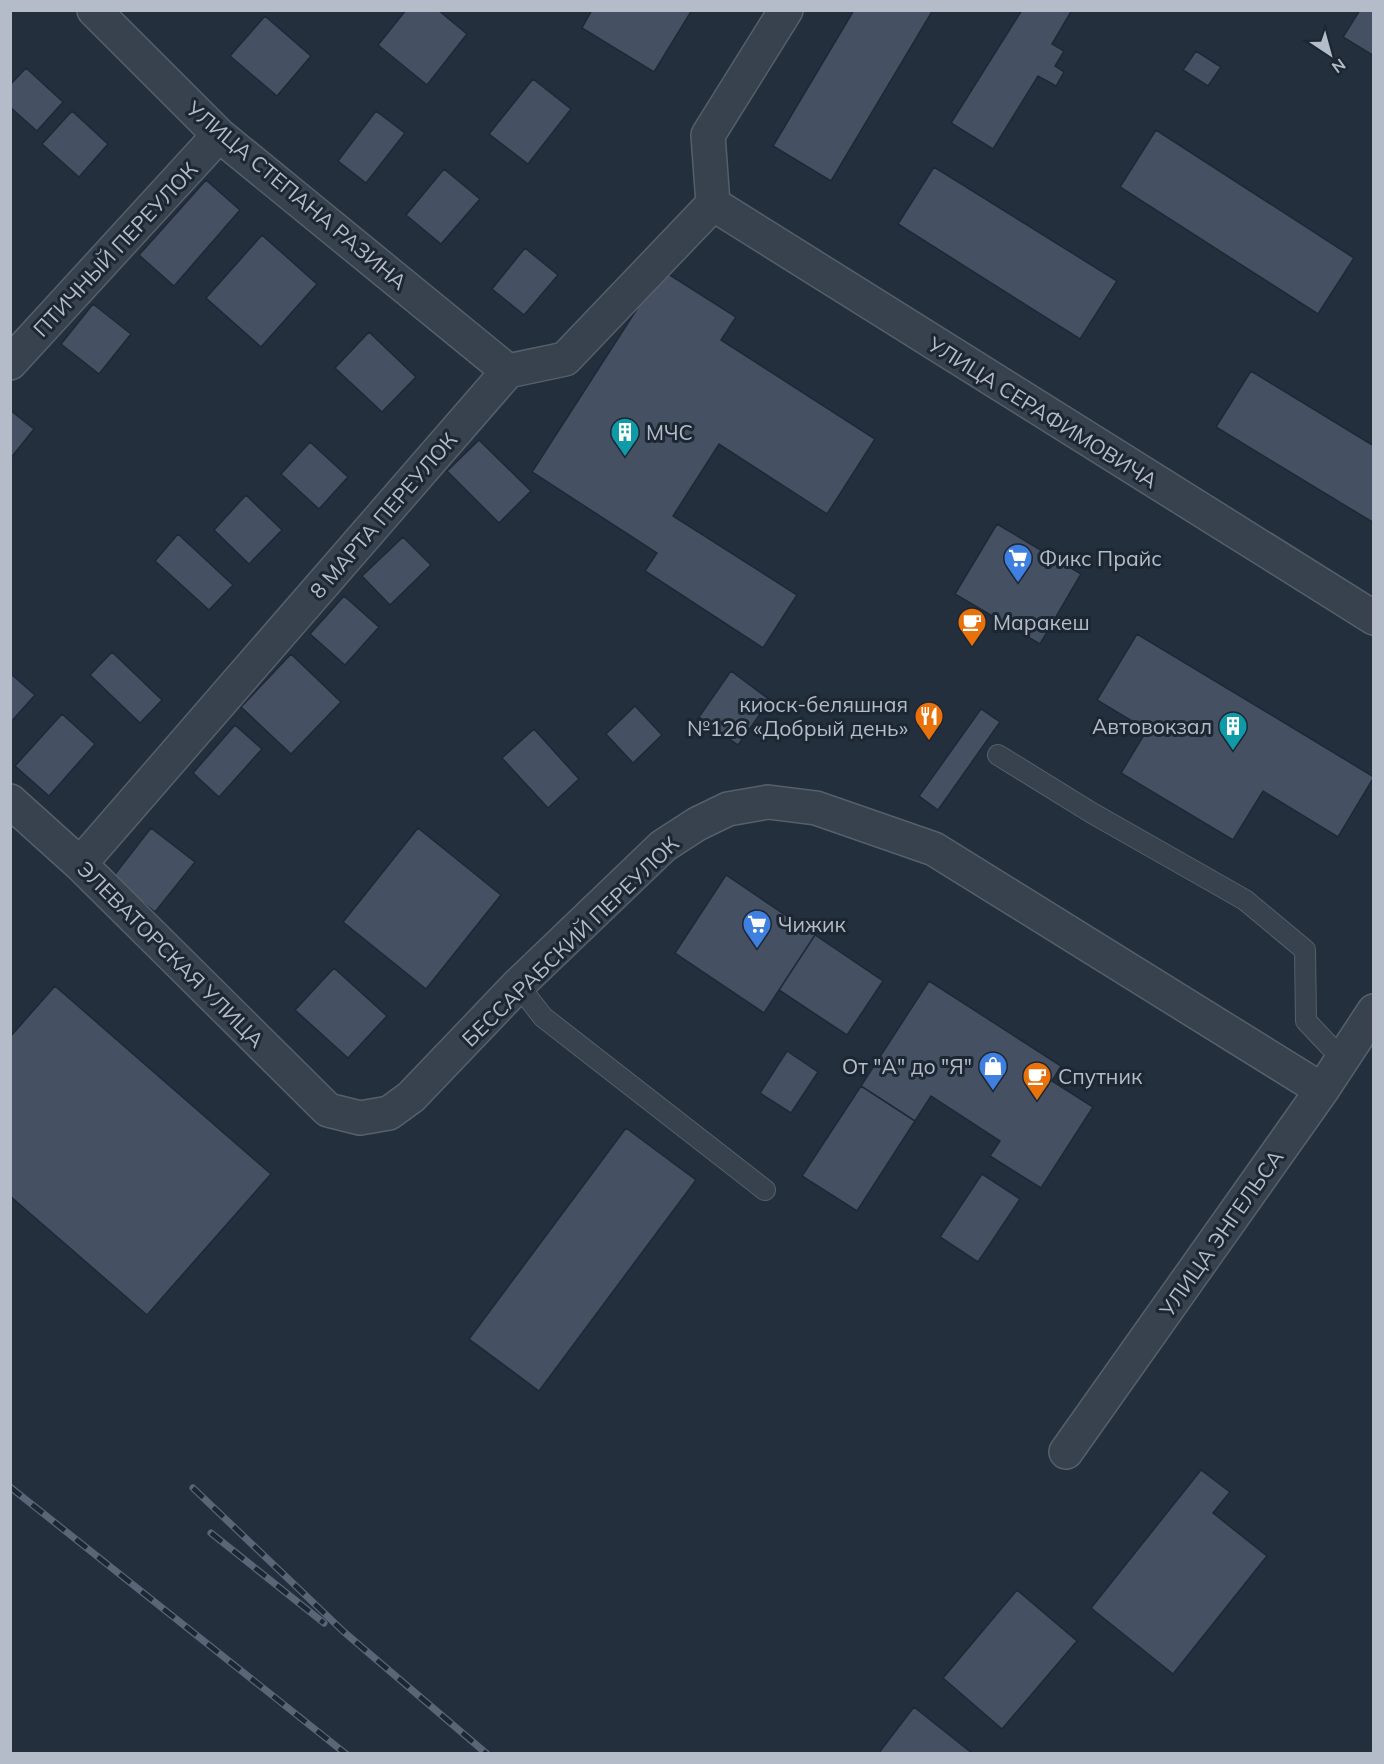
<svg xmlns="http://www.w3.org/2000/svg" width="1384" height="1764" viewBox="0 0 1384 1764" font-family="Mulish,sans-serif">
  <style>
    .building { fill: #455162; stroke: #1f2835; stroke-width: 1.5 }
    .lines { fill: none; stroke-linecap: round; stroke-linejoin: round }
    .service-casing { stroke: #565f6c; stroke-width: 22 }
    .minor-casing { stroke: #565f6c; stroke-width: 36 }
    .service { stroke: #38414e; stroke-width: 20 }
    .minor { stroke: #38414e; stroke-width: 33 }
    .rail-casing { stroke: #5a6575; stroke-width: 7 }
    .rail { stroke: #1d2633; stroke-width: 4.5; stroke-dasharray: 14; stroke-linecap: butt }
    .labels { text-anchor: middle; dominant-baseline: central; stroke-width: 6; stroke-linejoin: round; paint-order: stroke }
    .street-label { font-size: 21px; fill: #b4bcc9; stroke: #1d2633 }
    .poi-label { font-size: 21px; fill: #b4bcc9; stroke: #1d2633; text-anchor: start }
  </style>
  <rect width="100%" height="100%" fill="#242f3e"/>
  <!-- building -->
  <path class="building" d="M406,10h32l29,24 -40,51 -49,-40z
    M592,10h100l-38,62 -72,-44z
    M854,10h79l-102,171 -58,-35z
    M1022,10h50l-20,34 12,7 -9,15 9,6 -8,14 -18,-10 -45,73 -42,-26z
    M1360,10h14v46l-31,-19z
    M265,16l46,40 -34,40 -47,-40z
    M1196,51l25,16 -13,19 -25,-16z
    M26,68l37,34 -26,29 -27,-24v-22z
    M533,79l38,30 -43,55 -39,-30z
    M72,111l36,33 -29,33 -37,-33z
    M376,111l29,22 -39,50 -28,-22z
    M1156,130l198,128 -36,56 -198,-127z
    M934,167l183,114 -37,58 -182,-115z
    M444,169l36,30 -39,45 -35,-29z
    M206,180l34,30 -66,76 -35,-31z
    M262,235l55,49 -56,63 -55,-49z
    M525,248l33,27 -34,40 -32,-26z
    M662,270l74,47 -15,23 154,99 -48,75 -108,-70 -46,72 124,79 -34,53 -118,-77 12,-18 -125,-81z
    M93,304l38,30 -32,40 -38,-30z
    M369,332l47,45 -34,35 -47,-44z
    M1251,371l123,75v77l-158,-96z
    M10,410l24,19 -24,30z
    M479,440l52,51 -32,32 -52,-52z
    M310,442l38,35 -29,32 -38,-35z
    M246,495l36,35 -33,34 -35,-34z
    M997,524l84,50 -41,70 -85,-50z
    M178,534l55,51 -24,25 -54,-49z
    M403,537l28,28 -41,40 -28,-29z
    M344,596l35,31 -34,38 -35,-31z
    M1137,634l237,143 -36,60 -75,-46 -30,49 -112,-67 26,-43 -50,-30z
    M112,652l50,48 -22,23 -50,-48z
    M291,654l50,48 -50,52 -50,-47z
    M731,671l39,29 -32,45 -39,-28z
    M10,673l25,22 -25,28z
    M635,706l27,29 -29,28 -27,-29z
    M981,709l19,13 -62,88 -19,-14z
    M62,714l33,30 -46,52 -34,-30z
    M235,725l27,24 -43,48 -26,-24z
    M534,729l45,50 -31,29 -46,-50z
    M151,828l44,34 -40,50 -43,-34z
    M418,828l83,67 -75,94 -83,-67z
    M726,875l89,60 -51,78 -89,-60z
    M815,935l68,46 -36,54 -68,-45z
    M334,968l53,48 -39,42 -53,-48z
    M929,981l132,85 -9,15 41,26 -52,81 -51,-32 10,-15 -69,-45 -16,25 -54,-35z
    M55,986l216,188 -124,141 -137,-119v-159z
    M787,1051l31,21 -27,41 -31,-20z
    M861,1086l54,35 -58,90 -55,-35z
    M626,1128l70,52 -157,211 -70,-52z
    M982,1174l38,25 -42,63 -38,-25z
    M1201,1470l29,22 -17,21 54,43 -94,118 -82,-66z
    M1017,1590l60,51 -75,88 -59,-51z
    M914,1707l59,47h-95z"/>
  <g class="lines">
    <!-- service casing -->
    <g class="service-casing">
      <path id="service" d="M998,755l94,58 153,87 60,50 1,71 35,37
        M518,985l25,32 222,173"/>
    </g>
    <!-- minor casing -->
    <g class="minor-casing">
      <path id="minor" d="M94,10l125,125 289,236
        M713,204l661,414
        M713,204l-5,-69 78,-125
        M10,363l209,-228
        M10,801l70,63 248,246 32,8 29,-5 22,-16 107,-112 145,-139 34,-22 31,-15 40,-7 48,6 118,41 388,241
        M80,864l428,-493 57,-12 148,-155
        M1066,1452l256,-362 52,-79"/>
    </g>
    <!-- service -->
    <use href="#service" class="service"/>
    <!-- minor -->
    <use href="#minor" class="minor"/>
    <!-- rail casing -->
    <g class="rail-casing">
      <path id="rail" d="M10,1487l336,267
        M193,1488l151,144 143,122
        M211,1533l113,90"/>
    </g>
    <!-- rail -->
    <use href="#rail" class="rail"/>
  </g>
  <!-- icons -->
  <defs>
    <g id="building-pin" transform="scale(1.5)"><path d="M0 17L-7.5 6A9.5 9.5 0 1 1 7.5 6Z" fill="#0f9aa8" stroke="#1d2633"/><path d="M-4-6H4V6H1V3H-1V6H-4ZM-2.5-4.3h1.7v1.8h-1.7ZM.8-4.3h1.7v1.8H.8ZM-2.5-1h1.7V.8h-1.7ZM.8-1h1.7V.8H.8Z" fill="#fff"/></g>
    <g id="supermarket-pin" transform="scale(1.5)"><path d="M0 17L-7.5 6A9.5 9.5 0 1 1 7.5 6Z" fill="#3f7fe0" stroke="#1d2633"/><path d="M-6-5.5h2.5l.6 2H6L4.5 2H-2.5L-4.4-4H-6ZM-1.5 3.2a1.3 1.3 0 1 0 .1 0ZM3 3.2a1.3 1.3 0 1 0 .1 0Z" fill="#fff"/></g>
    <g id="cafe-pin" transform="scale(1.5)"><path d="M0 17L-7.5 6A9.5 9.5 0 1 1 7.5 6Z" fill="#e8710a" stroke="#1d2633"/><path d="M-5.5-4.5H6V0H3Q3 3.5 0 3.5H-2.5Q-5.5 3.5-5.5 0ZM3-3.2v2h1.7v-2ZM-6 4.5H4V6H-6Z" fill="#fff"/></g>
    <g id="restaurant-pin" transform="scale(1.5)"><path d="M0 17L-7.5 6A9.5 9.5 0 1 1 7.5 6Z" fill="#e8710a" stroke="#1d2633"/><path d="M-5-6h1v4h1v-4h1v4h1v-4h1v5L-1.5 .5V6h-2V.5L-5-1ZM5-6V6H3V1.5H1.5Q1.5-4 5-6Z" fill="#fff"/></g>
    <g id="shop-pin" transform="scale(1.5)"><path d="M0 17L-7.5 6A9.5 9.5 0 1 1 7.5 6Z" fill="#3f7fe0" stroke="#1d2633"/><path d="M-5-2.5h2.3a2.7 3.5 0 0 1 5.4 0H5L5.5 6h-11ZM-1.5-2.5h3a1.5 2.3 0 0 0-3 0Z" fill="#fff"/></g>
  </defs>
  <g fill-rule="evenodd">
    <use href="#building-pin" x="625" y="432"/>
    <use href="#supermarket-pin" x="1018" y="558"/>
    <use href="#cafe-pin" x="972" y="622"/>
    <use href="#restaurant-pin" x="929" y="716"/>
    <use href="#building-pin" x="1233" y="726"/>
    <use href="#supermarket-pin" x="757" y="924"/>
    <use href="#shop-pin" x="993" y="1066"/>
    <use href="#cafe-pin" x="1037" y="1076"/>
  </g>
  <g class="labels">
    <!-- street labels -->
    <g class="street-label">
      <text transform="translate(297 195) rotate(40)">УЛИЦА СТЕПАНА РАЗИНА</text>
      <text transform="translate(115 249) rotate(-47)">ПТИЧНЫЙ ПЕРЕУЛОК</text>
      <text transform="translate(1043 412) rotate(32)">УЛИЦА СЕРАФИМОВИЧА</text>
      <text transform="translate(383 515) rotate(-49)">8 МАРТА ПЕРЕУЛОК</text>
      <text transform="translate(570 941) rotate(-44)">БЕССАРАБСКИЙ ПЕРЕУЛОК</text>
      <text transform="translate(171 954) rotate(45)">ЭЛЕВАТОРСКАЯ УЛИЦА</text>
      <text transform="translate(1221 1233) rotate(-55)">УЛИЦА ЭНГЕЛЬСА</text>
    </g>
    <!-- poi labels -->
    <g class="poi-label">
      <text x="646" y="432">МЧС</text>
      <text x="1039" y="558">Фикс Прайс</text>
      <text x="993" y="622">Маракеш</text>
      <text x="908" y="704" text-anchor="end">киоск-беляшная<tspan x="908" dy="24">№126 «Добрый день»</tspan></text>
      <text x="1212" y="726" text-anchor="end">Автовокзал</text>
      <text x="778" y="924">Чижик</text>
      <text x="972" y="1066" text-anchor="end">От "А" до "Я"</text>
      <text x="1058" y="1076">Спутник</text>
    </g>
  </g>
  <!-- border -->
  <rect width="1384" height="1764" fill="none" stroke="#b4bcc9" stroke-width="24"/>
  <!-- north arrow -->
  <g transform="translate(1330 54) rotate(144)" stroke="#1d2633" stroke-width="4.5" paint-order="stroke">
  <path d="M0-4.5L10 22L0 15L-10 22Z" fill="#b4bcc9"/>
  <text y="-9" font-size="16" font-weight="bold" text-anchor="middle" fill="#b4bcc9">N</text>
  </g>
</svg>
